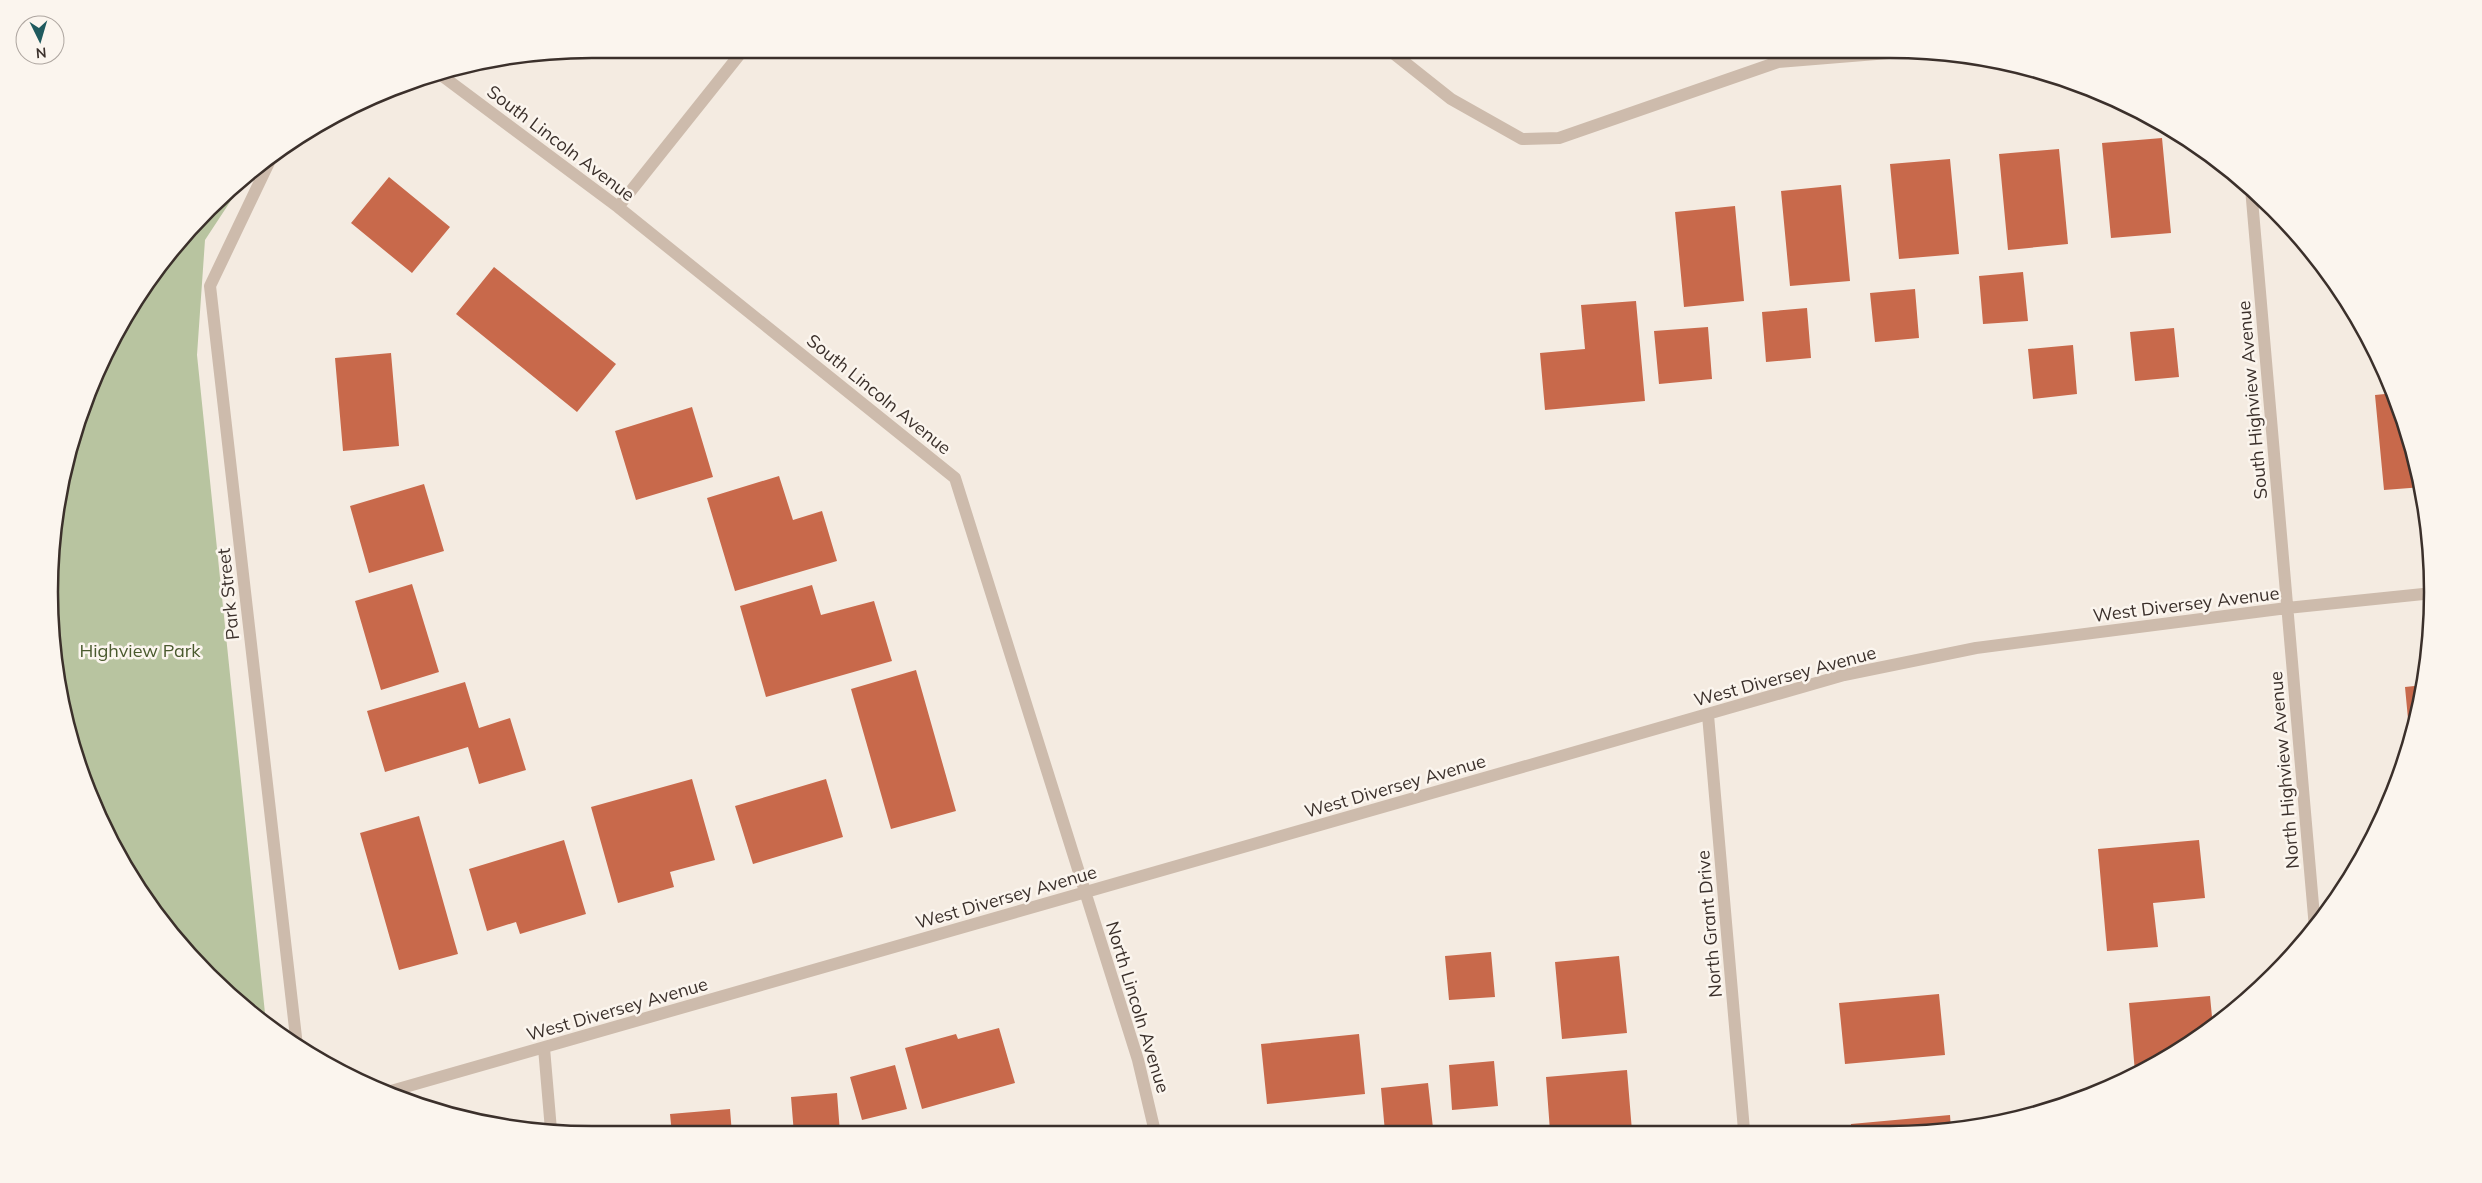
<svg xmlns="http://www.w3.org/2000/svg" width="2482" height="1183" viewBox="0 0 2482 1183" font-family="Mulish,sans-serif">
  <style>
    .green { fill: #b8c4a0 }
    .building { fill: #c8694b }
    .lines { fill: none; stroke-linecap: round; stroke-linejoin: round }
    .street { stroke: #cdbbac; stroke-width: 12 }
    .labels { text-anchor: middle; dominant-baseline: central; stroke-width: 5; stroke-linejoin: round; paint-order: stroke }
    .street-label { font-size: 18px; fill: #3b302b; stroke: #fbf5ee }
    .park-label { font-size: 18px; fill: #4a5a2e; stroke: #fbf5ee }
    .rim { fill: none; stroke: #3b302b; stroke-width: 2.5 }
  </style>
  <rect width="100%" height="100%" fill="#f4ebe1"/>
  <!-- green -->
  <path class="green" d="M249,173l-44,67 -8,115 69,668 -58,-48 -47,-53 -56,-90 -28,-66 -24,-103 -4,-72 10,-106 31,-101 32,-64 61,-86z"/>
  <!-- building -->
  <path class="building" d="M2162,138l9,95 -60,5 -9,-95z
    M2059,149l9,95 -60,6 -9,-96z
    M1950,159l9,95 -60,5 -9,-95z
    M389,177l61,50 -38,46 -61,-50z
    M1841,185l9,96 -60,5 -9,-95z
    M1735,206l9,95 -60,6 -9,-95z
    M494,267l122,97 -39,48 -121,-98z
    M2023,272l5,49 -45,3 -4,-48z
    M1915,289l4,49 -44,4 -5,-49z
    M1636,301l9,100 -100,9 -5,-57 45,-4 -4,-44z
    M1807,308l4,50 -45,4 -4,-50z
    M1708,327l4,52 -53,5 -5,-53z
    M2174,328l5,49 -44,4 -5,-49z
    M2073,345l4,49 -44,5 -5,-50z
    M391,353l8,93 -56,5 -8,-93z
    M2395,393l28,94 -39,3 -9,-95z
    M692,407l21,70 -77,23 -21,-69z
    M779,476l14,44 29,-9 15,50 -102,30 -28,-93z
    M424,484l20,67 -75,22 -19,-67z
    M412,584l27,88 -58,18 -26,-89z
    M812,585l9,30 53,-14 18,60 -126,36 -26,-91z
    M916,670l40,141 -65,18 -40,-140z
    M465,682l14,46 31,-10 16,52 -47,14 -11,-37 -83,25 -18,-61z
    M2424,685l-1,13 -13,42 -5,-53z
    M692,779l23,81 -45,12 4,15 -56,16 -27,-96z
    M826,779l17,58 -90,27 -18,-58z
    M419,816l39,138 -59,16 -39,-137z
    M564,840l22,74 -66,20 -4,-12 -29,9 -18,-62z
    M2199,840l6,58 -52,5 5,44 -51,4 -9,-102z
    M1491,952l4,45 -46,3 -4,-44z
    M1619,956l8,77 -65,6 -7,-77z
    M1939,994l6,61 -100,9 -6,-61z
    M2210,996l3,31 -78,45 -6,-69z
    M999,1028l16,55 -93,26 -17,-61 51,-14 2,5z
    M1359,1034l6,60 -98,10 -6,-60z
    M1494,1061l4,45 -46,4 -3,-45z
    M895,1065l12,44 -45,11 -12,-43z
    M1627,1070l5,61h-82l-4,-54z
    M1428,1083l5,45 -48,4 -4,-44z
    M837,1093l3,40 -46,1 -3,-37z
    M730,1109l2,25h-60l-2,-20z
    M1950,1115l1,15h-100v-6z"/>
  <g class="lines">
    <!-- street -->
    <path class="street" d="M1388,49l63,50 71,40 37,-1 219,-76 135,-11
      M437,72l181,135 337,271 183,582 17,72
      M274,152l-64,134 87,760
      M2251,188l64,740
      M618,207l126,-158
      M1708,715l36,415
      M544,1048l7,82
      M384,1093l1460,-418 132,-27 311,-40 146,-15"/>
  </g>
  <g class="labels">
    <!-- street labels -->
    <g class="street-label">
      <text transform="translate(561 143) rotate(37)">South Lincoln Avenue</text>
      <text transform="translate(879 394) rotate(39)">South Lincoln Avenue</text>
      <text transform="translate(2252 400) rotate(-95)">South Highview Avenue</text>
      <text transform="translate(228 594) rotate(-96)">Park Street</text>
      <text transform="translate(2186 604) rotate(-7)">West Diversey Avenue</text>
      <text transform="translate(1785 676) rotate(-15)">West Diversey Avenue</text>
      <text transform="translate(2284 770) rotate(-95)">North Highview Avenue</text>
      <text transform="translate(1395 786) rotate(-16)">West Diversey Avenue</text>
      <text transform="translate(1006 897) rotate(-16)">West Diversey Avenue</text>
      <text transform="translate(1709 924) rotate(-95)">North Grant Drive</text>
      <text transform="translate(1138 1007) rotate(73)">North Lincoln Avenue</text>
      <text transform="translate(617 1009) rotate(-16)">West Diversey Avenue</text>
    </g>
    <!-- park labels -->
    <g class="park-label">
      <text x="140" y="650">Highview Park</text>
    </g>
  </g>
  <!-- crop -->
  <path d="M0 0H2482V1183H0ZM592 58H1890A534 534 0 0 1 2424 592V592A534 534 0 0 1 1890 1126H592A534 534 0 0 1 58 592V592A534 534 0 0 1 592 58Z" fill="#fbf5ee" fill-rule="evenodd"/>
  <path class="rim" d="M592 58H1890A534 534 0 0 1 2424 592V592A534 534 0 0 1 1890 1126H592A534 534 0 0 1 58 592V592A534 534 0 0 1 592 58Z"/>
  <!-- north arrow -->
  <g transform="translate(40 40) rotate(175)"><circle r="24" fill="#fbf5ee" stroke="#aea6a0"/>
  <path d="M0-4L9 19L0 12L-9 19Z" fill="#1f5a5e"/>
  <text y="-8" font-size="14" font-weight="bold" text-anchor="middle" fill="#3b302b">N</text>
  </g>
</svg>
